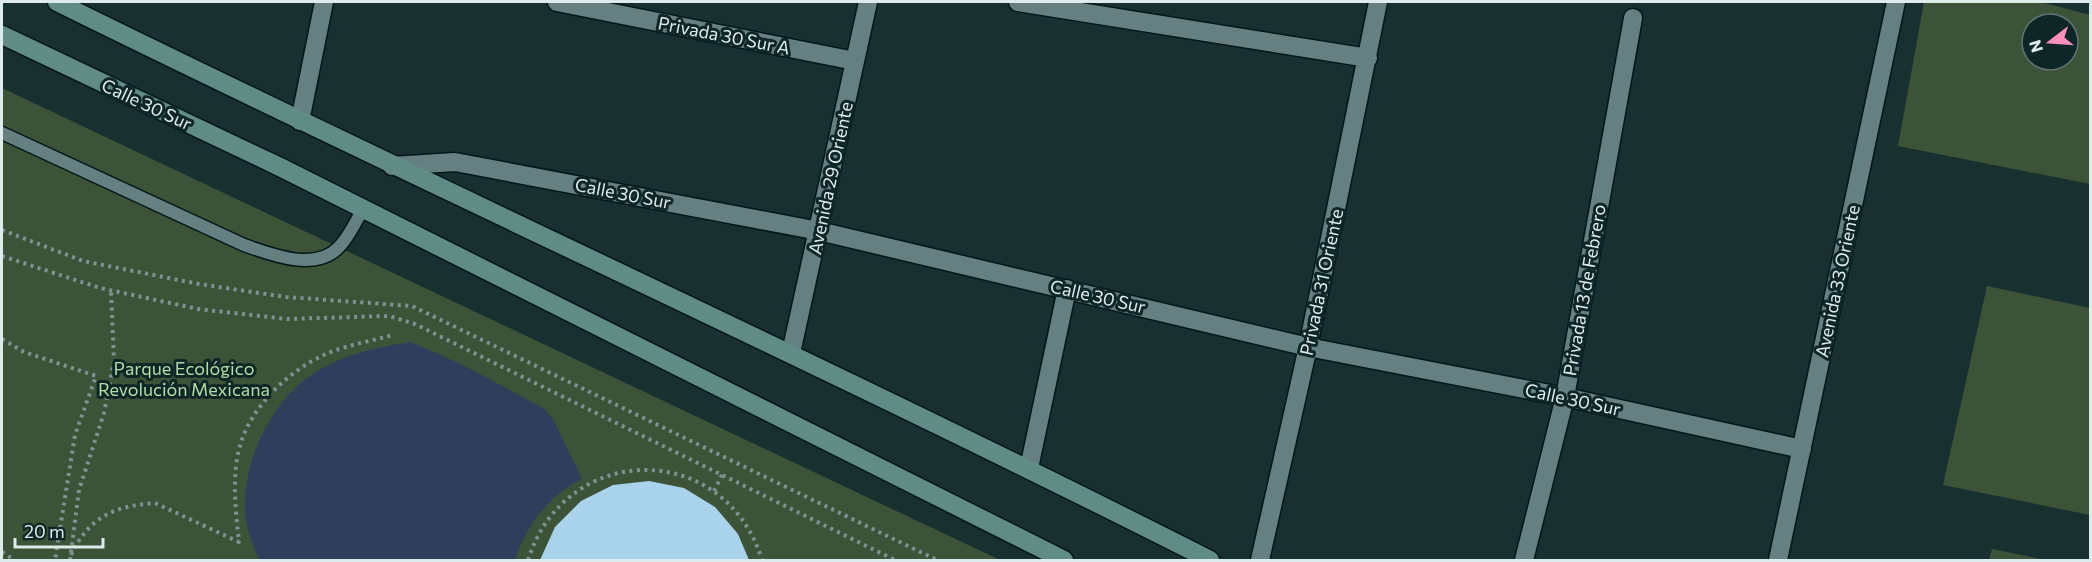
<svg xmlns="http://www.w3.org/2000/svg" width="2092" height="562" viewBox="0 0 2092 562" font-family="Commissioner,sans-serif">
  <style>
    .green { fill: #3d5337; fill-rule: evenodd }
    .water { fill: #2f3e5d }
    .building { fill: #a8d3eb }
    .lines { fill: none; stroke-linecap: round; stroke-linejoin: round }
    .lane-casing { stroke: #021719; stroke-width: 15 }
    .street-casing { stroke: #021719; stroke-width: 21 }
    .secondary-casing { stroke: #021719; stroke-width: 21 }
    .path { stroke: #809293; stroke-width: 4; stroke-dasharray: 3 4.5; stroke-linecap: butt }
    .lane { stroke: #667f81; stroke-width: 12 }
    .street { stroke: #667f81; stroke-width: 18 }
    .secondary { stroke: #618c85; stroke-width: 18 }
    .labels { text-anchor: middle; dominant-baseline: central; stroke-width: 6; stroke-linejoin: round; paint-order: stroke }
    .street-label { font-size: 18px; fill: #deebec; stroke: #0f2627 }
    .park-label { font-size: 18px; fill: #b1dda7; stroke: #0f2627 }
  </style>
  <rect width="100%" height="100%" fill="#193031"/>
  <!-- green -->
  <path class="green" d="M1924,2h117l49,13v169l-192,-38zM2032,24h36v36h-36z
    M2,88l998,472h-998z
    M1987,286l103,22v207l-147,-30z
    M1992,549l54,11h-57z"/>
  <!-- water -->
  <path class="water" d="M411,342l52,23 80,43 10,11 29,60c-33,16 -56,47 -67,81h-256c-6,-15 -13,-31 -14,-48 -2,-49 23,-104 62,-134 30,-22 68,-31 104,-36z"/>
  <!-- building -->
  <path class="building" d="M649,481l35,7 31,19 23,27 11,26h-209l15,-33 26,-26 32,-16z"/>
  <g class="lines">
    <!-- lane casing -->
    <g class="lane-casing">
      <path id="lane" d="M2,133l242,112c26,9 70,27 94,3 10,-9 18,-27 25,-39"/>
    </g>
    <!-- street casing -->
    <g class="street-casing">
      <path id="street" d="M557,2l298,59
        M1018,2l350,56
        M300,121l24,-119
        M392,166l63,-4 364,69 489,116 257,50 237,52
        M791,353l77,-351
        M1029,468l38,-179
        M1260,560l48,-213 70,-345
        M1524,560l41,-163 68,-379
        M1778,560l118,-558"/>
    </g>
    <!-- secondary casing -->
    <g class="secondary-casing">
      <path id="secondary" d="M57,2c383,189 772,365 1153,558
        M2,35l278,132 784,393"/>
    </g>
    <!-- path -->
    <path class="path" d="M2,230l81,31 116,23 87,13 126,9 525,254
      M2,256l98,32 98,21 89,10 102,-3 26,8 480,236
      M2,339l22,13 72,24 -21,59 -20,125
      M714,491l8,-16
      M2,552l12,8
      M71,555c18,-38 43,-49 84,-52l84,39c-3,-29 -7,-59 -1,-88 8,-43 49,-83 88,-100 21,-9 45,-13 67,-19
      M70,560l9,-70 25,-77 10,-52 -3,-71
      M528,560c38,-120 197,-120 234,0"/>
    <!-- lane -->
    <use href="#lane" class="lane"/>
    <!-- street -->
    <use href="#street" class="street"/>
    <!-- secondary -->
    <use href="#secondary" class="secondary"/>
  </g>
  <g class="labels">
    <!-- street labels -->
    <g class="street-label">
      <text transform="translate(724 35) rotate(11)">Privada 30 Sur A</text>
      <text transform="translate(147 104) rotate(25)">Calle 30 Sur</text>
      <text transform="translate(830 178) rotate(-78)">Avenida 29 Oriente</text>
      <text transform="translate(623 193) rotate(11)">Calle 30 Sur</text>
      <text transform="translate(1837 281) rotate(-78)">Avenida 33 Oriente</text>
      <text transform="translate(1321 282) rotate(-78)">Privada 31 Oriente</text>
      <text transform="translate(1584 290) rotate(-80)">Privada 13 de Febrero</text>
      <text transform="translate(1098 296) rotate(13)">Calle 30 Sur</text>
      <text transform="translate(1573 399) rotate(12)">Calle 30 Sur</text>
    </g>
    <!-- park labels -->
    <g class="park-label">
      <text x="184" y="368">Parque Ecológico<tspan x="184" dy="21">Revolución Mexicana</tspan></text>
    </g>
  </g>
  <!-- border -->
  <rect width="2092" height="562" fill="none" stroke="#deebec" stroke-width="6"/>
  <!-- north arrow -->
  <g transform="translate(2050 42) rotate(253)"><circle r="28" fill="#0f2627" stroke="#627576" stroke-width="1.5"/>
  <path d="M0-4.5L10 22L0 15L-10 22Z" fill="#ff8eb9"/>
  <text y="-9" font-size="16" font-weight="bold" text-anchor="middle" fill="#deebec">N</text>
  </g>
  <!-- scale -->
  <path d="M15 538v9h88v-9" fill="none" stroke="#deebec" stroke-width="3"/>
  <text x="24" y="538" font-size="18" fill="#deebec" stroke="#0f2627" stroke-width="4.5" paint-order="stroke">20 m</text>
</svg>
